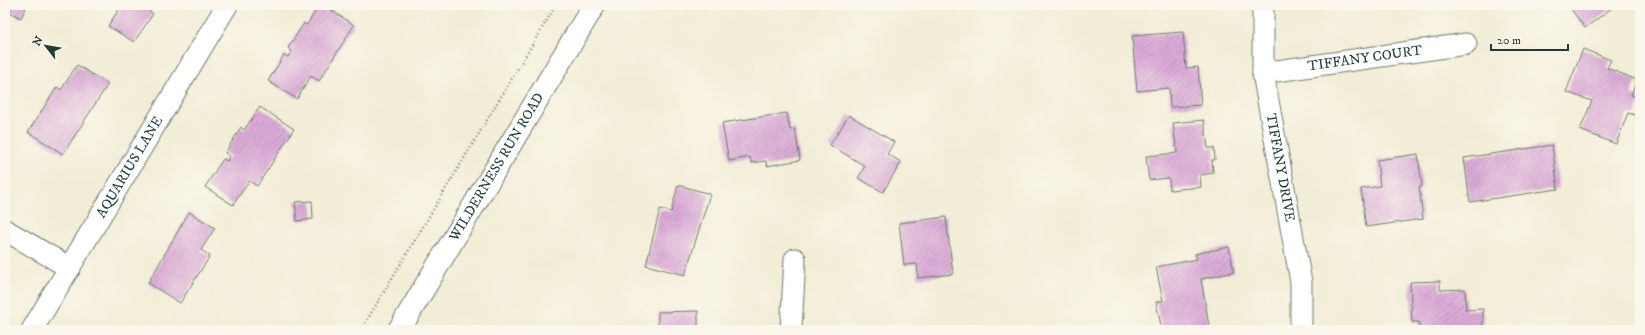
<svg xmlns="http://www.w3.org/2000/svg" width="1645" height="335" viewBox="0 0 1645 335" font-family="'IM FELL DW Pica',serif">
  <style>
    .building { fill: url(#building-hatch) }
    .lines { fill: none; stroke-linecap: round; stroke-linejoin: round }
    .street-casing { stroke: #697b6d; stroke-width: 23 }
    .secondary-casing { stroke: #697b6d; stroke-width: 24 }
    .path { stroke: #697b6d; stroke-width: 2.5; stroke-dasharray: 1 3; stroke-linecap: butt }
    .street { stroke: #fff; stroke-width: 21 }
    .secondary { stroke: #fff; stroke-width: 22 }
    .labels { text-anchor: middle; dominant-baseline: central; stroke-width: 4; stroke-linejoin: round; paint-order: stroke }
    .street-label { font-size: 14px; fill: #1f3d34; stroke: #fbf7ec }
  </style>
  <defs>
    <pattern id="building-hatch" width="6" height="6" patternUnits="userSpaceOnUse"><rect width="6" height="6" fill="#dcaad8"/><path d="M-1 1l2-2M0 6l6-6M5 7l2-2" fill="none" stroke="#b28cb0"/></pattern>
  </defs>
  <rect width="100%" height="100%" fill="#fbf7ec"/>
  <filter id="ink" filterUnits="userSpaceOnUse"><feTurbulence type="fractalNoise" baseFrequency=".025" numOctaves="2"/><feDisplacementMap in="SourceGraphic" scale="8" xChannelSelector="R" yChannelSelector="G"/><feConvolveMatrix kernelMatrix="1 2 1 2 8 2 1 2 1" color-interpolation-filters="sRGB"/></filter>
  <filter id="wash" filterUnits="userSpaceOnUse"><feTurbulence type="fractalNoise" baseFrequency=".012" numOctaves="4" result="noise"/><feDisplacementMap in="SourceGraphic" scale="16" xChannelSelector="R" yChannelSelector="G"/><feGaussianBlur stdDeviation="0.9" result="paint"/><feColorMatrix in="noise" values="0 0 0 0 0 0 0 0 0 0 0 0 0 0 0 0 0 1.4 0 .05"/><feComposite in="paint" operator="in"/></filter>
  <g filter="url(#wash)">
    <rect width="100%" height="100%" fill="#f2edd6"/>
    <g id="blocks">
      <!-- building -->
      <path class="building" d="M13,5h14l-6,13 -12,-6z
        M122,5h31l-4,6 4,3 -19,28 -26,-16z
        M319,5h4l31,20 -35,56 -8,-5 -14,23 -29,-18 16,-26 4,2 4,-6 -4,-3 16,-25 3,2z
        M1568,5h48l-31,23z
        M1183,32l3,36 12,-1 3,38 -31,2 -1,-19 -32,3 -5,-55z
        M1583,49l28,11 -4,8 30,12 -6,15 9,3v6l-5,11 -7,-2 -12,31 -36,-14 12,-29 -26,-9z
        M77,65l31,19 -45,70 -35,-22 29,-45 4,3z
        M260,107l34,22 -37,57 -8,-5 -16,24 -28,-18 18,-28 4,2 3,-5 -5,-3 16,-26 3,3z
        M787,113l3,17 5,-1 5,31 -33,6 -1,-5 -15,2 -1,-6 -21,4 -7,-38z
        M849,115l45,27 -7,12 14,8 -18,30 -25,-14 7,-12 -35,-21z
        M1204,120l4,28h6l1,12h-3l1,13 -13,2 1,12 -31,3 -1,-12 -20,2 -3,-24 31,-3 -4,-30z
        M1552,145l6,44 -88,13 -6,-44z
        M1418,154l4,33h-3l4,32 -57,8 -5,-38 19,-3 -3,-26z
        M678,185l32,9 -25,81 -39,-10 14,-56 11,3z
        M312,201l1,18 -16,2 -2,-19z
        M189,212l26,16 -14,22 9,6 -30,47 -32,-20z
        M946,217l7,57 -35,4 -1,-14 -13,1 -5,-42z
        M1229,247l5,25 -33,7 8,47 -22,4h-25l-6,-28 7,-1 -7,-34 41,-8 -2,-5z
        M1440,281v9l25,-1 1,21 17,-1v18l-15,1v2h-49v-8h-7l-2,-40z
        M698,311v19h-40v-18z"/>
    </g>
  </g>
  <g filter="url(#ink)">
    <use href="#blocks" fill-opacity="0" stroke="#697b6d" stroke-width="1"/>
    <g class="lines">
      <!-- street casing -->
      <g class="street-casing">
        <g id="street">
          <path id="s1" d="M1263,5v68l38,209v48"/>
          <path id="s2" d="M1263,73l203,-29"/>
          <path d="M5,230l65,38"/>
          <path id="s3" d="M32,330l195,-325"/>
          <path d="M791,330l4,-71"/>
        </g>
      </g>
      <!-- secondary casing -->
      <g class="secondary-casing">
        <g id="secondary">
          <path id="s4" d="M399,330l195,-325"/>
        </g>
      </g>
      <!-- path -->
      <path class="path" d="M361,330l195,-325"/>
      <!-- street -->
      <use href="#street" class="street"/>
      <!-- secondary -->
      <use href="#secondary" class="secondary"/>
    </g>
  </g>
  <g class="labels">
    <!-- street labels -->
    <g class="street-label">
      <text stroke="none"><textPath href="#s2" startOffset="103">TIFFANY COURT</textPath></text>
      <text stroke="none"><textPath href="#s3" startOffset="190">AQUARIUS LANE</textPath></text>
      <text stroke="none"><textPath href="#s4" startOffset="190">WILDERNESS RUN ROAD</textPath></text>
      <text stroke="none"><textPath href="#s1" startOffset="164">TIFFANY DRIVE</textPath></text>
    </g>
  </g>
  <!-- margin -->
  <rect width="1645" height="335" fill="none" stroke="#fbf7ec" stroke-width="20"/>
  <!-- north arrow -->
  <g transform="translate(46 46) rotate(301)" stroke="#fbf7ec" stroke-width="3" paint-order="stroke">
  <path d="M0-3L7 15L0 10L-7 15Z" fill="#1f3d34"/>
  <text y="-6" font-size="11" font-weight="bold" text-anchor="middle" fill="#1f3d34">N</text>
  </g>
  <!-- scale -->
  <path d="M1491 44v6h77v-6" fill="none" stroke="#1f3d34" stroke-width="2"/>
  <text x="1497" y="44" font-size="12" fill="#1f3d34" stroke="#fbf7ec" stroke-width="3" paint-order="stroke">20 m</text>
</svg>
